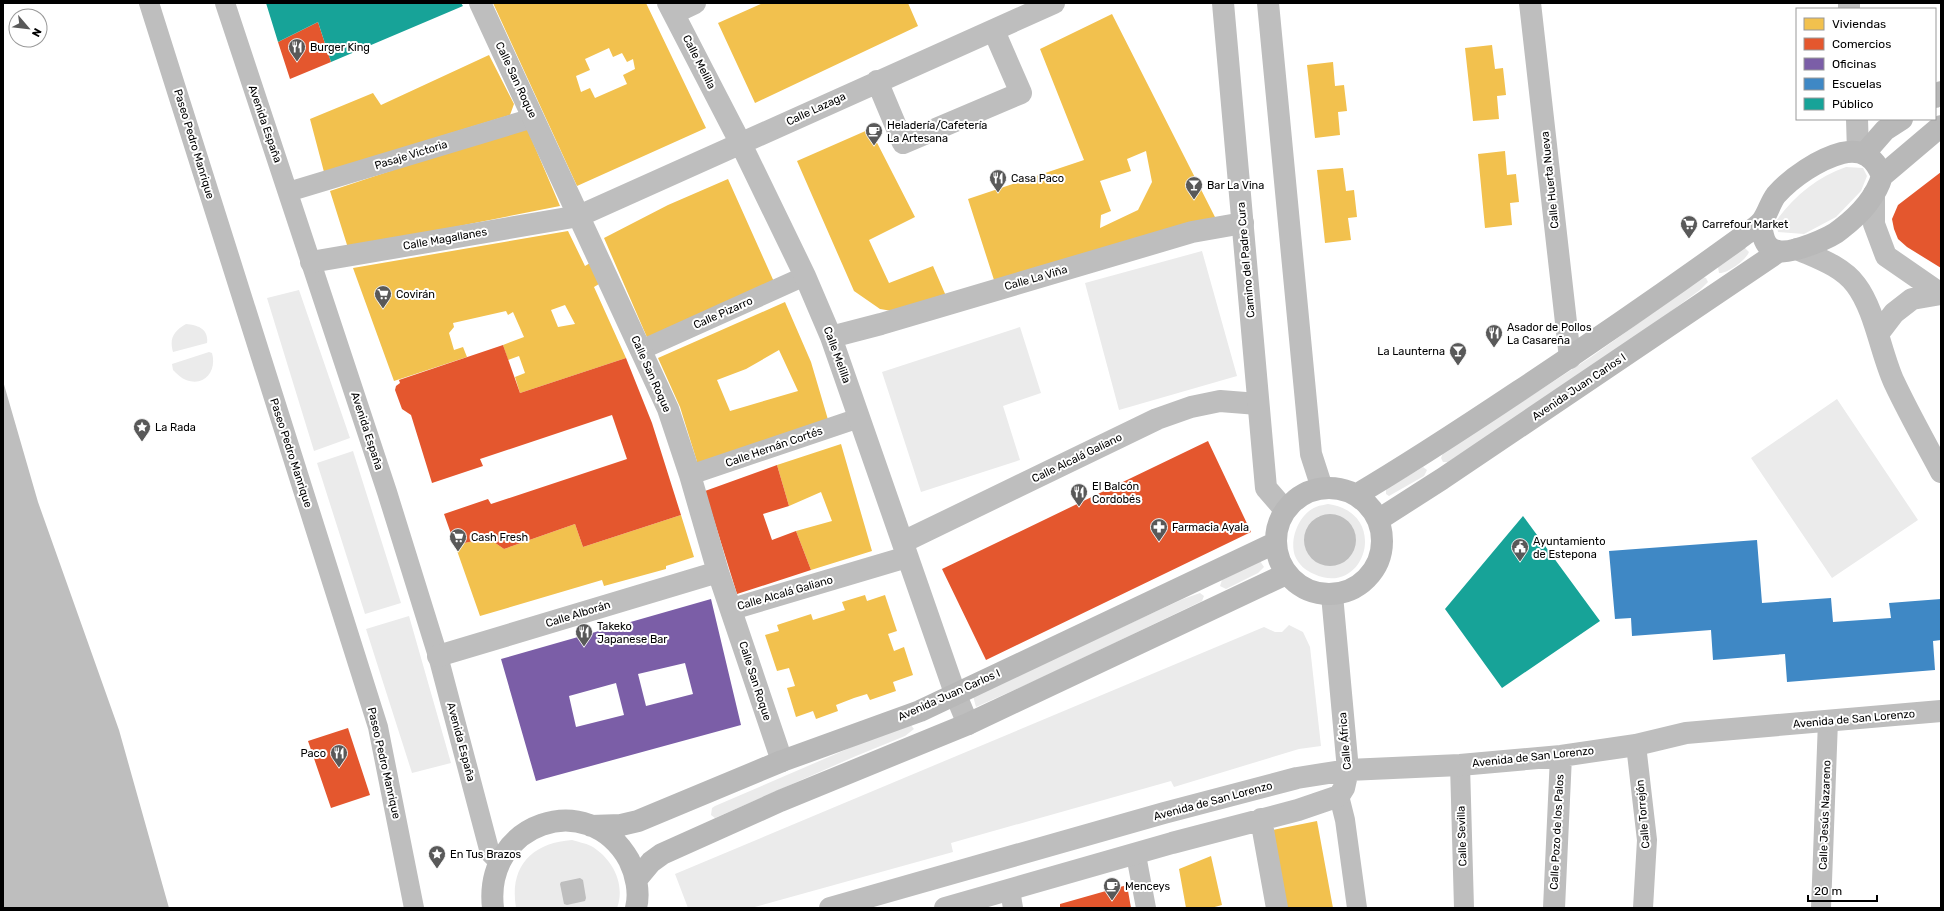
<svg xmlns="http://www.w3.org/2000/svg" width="1944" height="911" viewBox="0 0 1944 911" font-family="Rubik,sans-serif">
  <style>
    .green { fill: #ebebeb; fill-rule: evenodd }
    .water { fill: #bebebe }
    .homes { fill: #f2c14e; fill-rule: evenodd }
    .shops { fill: #e4572e }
    .offices { fill: #7b5ea7; fill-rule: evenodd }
    .schools { fill: #3f88c5 }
    .public { fill: #17a398 }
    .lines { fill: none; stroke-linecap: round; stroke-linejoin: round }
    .pedestrian { stroke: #bebebe; stroke-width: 20 }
    .minor { stroke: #bebebe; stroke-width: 22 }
    .tertiary { stroke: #bebebe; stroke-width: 22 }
    .secondary { stroke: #b8b8b8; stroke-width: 22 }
    .labels { text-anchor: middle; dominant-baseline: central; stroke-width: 4; stroke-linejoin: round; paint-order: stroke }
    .poi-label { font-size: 11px; fill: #000; stroke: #fff; text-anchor: start }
    .street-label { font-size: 11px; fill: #000; stroke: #fff }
  </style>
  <rect width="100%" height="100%" fill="#fff"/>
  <!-- green -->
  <path class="green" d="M1846,167l17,1 4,8 -6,15 -25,26 -32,17 -26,-2 -2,-11c18,-25 41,-44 70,-54z
    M1744,247l5,5c-3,8 -22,22 -30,21l-1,-6z
    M1202,251l35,125 -118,34 -34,-127z
    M1703,277l3,1 2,4 -8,8 -97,71 -155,101h-5l-2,-4 2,-5 148,-96z
    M299,290l51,148 -36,13 -47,-153z
    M186,324c12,1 23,5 21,19l-34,9c-4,-14 1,-21 13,-28z
    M1020,327l21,66 -38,13 17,54 -99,32 -39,-120z
    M209,352l3,1c5,18 -7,34 -26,27 -5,-2 -9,-6 -13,-10l-1,-6z
    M1837,399l81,121 -86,58 -81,-120z
    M353,451l48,152 -36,11 -48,-151z
    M1423,467l4,3 -3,6 -35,20 -3,-2v-5z
    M1328,504c63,9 37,94 -14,70 -9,-4 -15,-9 -19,-18 -6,-17 4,-42 21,-49 4,-2 9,-2 12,-3zM1319,516c21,2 34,0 37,25l-48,-14z
    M1260,561l4,6 -6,6 -32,16 -6,-3 2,-6z
    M1200,593l4,3 -2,5 -161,77 -65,29 -3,-11 210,-97z
    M409,616l42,147 -39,10 -46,-144z
    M1289,625l14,7 7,15 11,99 -22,3 -125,38 -3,-6 -220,62 2,9 -202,56h-63l-13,-34 589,-247 11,5h7z
    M910,724l4,5 -9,7 -49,20 -141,62 -4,-3 1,-7 3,-2 181,-78z
    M572,840c6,2 13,3 19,6 21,12 35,38 26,62h-101c-7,-42 16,-65 56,-68z"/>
  <!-- water -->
  <path class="water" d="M3,381l35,121 81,228 50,178h-166z
    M1304 540a26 26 0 1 1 52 0a26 26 0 1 1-52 0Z
    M580,878l3,2 3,18 -1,3 -18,4 -3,-1 -4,-20 1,-2z"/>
  <!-- homes -->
  <path class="homes" d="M493,3h153l60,125 -129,58zM609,48l4,9 9,-4 5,9 6,-3 2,10 -12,6 4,9 -32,14 -5,-10 -9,4 -5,-16 14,-6 -5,-11z
    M763,3h145l10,23 -163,77 -37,-80z
    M1112,14l105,207 -223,59 -26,-81 116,-39 -44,-111zM1146,151l6,31 -14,28 -38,18 1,-13 10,-4 -11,-30 31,-10 -4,-12z
    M1492,45l3,24 8,-1 3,27 -9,1 2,23 -26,2 -8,-73z
    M489,55l25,49 -4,11 -186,57 -14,-53 63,-26 8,12z
    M1333,62l2,24 9,-1 3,26 -9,1 2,23 -25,3 -8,-73z
    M526,126l34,80 -212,42 -18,-57z
    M870,129l45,88 -46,23 20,43 44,-17 13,30 -54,15 -12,-2 -26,-18 -57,-130z
    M1505,151l2,24 9,-1 3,28 -9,1 2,22 -27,3 -7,-74z
    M1343,168l3,23 8,-1 3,27 -9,1 3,22 -26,3 -8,-73z
    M728,179l47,105 -126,58 -45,-104 64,-33z
    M568,231l17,35 5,-3 9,21 -5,3 32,71 -106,35 -5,-16 10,-4 -6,-17 -11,4 -5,-15 21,-8 -11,-25 -5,3 -2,-4 -53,12 1,4 -5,6 5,17 9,-3 4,10 -73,24 -41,-113zM565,305l10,19 -17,3 -7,-17z
    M785,302l26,60 18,61 -130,45 -19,-61 -22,-49zM779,350l19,41 -68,20 -13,-31 29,-11z
    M841,444l31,107 -61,19 -15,-39 36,-10 -11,-29 -32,14 -12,-41z
    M681,515l13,42 -28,9v3l-62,17 -2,-6 -122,36 -25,-71 33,-7 16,11 71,-25 8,23z
    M865,595l2,6 18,-6 12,36 -9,3 6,17 10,-4 9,28 -20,7 3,9 -26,9 -3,-6 -13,4 -18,7 2,6 -22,8 -3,-8 -17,6 -9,-29 8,-2 -6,-18 -12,3 -12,-36 14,-4 -2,-6 34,-11 2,6 32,-10 -3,-8z
    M1317,821l16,87h-50l-15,-77z
    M1211,856l11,49 -11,3h-25l-7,-39z"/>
  <!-- shops -->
  <path class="shops" d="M318,22l13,40 -41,17 -12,-37z
    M1941,172v96l-34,-21 -9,-8 -4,-10 -2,-10 6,-14z
    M503,345l17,48 106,-35 26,65 29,92 -98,32 -8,-23 -71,25 -16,-11 -33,7 -11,-31 44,-15 3,5 136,-45 -15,-44 -132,44 3,7 -51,17 -21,-68 -9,-6 -7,-19 1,-4 4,-3 -1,-3z
    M1208,441l43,91 -265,128 -44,-91z
    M777,465l12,41 -26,8 9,26 24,-9 15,39 -74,24 -32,-103z
    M348,728l22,67 -39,13 -23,-67z
    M1127,885l4,23h-71v-4z"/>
  <!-- offices -->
  <path class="offices" d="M711,599l30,126 -205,56 -35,-122zM685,663l8,31 -47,12 -8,-32zM616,683l8,32 -48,12 -7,-31z"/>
  <!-- schools -->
  <path class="schools" d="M1757,540l5,63 69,-5 2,24 58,-4 -2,-15 52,-4v41l-8,1 2,29 -148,12 -2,-28 -72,6 -2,-30 -79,6 -1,-18 -16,1 -6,-68z"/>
  <!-- public -->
  <path class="public" d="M266,3h195l2,3 -132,56 -13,-40 -40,20z
    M1523,516l77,105 -98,67 -57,-79z"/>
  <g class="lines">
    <!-- pedestrian -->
    <path class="pedestrian" d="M149,3l229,724 36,181
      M225,3l162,489 51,164 52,197 9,9
      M288,192l245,-74
      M641,350l164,-74
      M690,475l169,-57
      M1636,745l11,95 -4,68
      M1460,765l4,143
      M1339,796l6,24 12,88
      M1136,855l10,53
      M1010,890l3,18
      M1821,908l7,-187"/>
    <!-- minor -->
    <path class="minor" d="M480,3l188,406 22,66 28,97 64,189
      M668,3l73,141 64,132 26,61 124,356 13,31
      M1530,3l40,355
      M1849,3v6
      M674,13l21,-10
      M877,81l26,62 118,-50 -27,-62
      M1857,119l1,33
      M311,262l268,-46 475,-213
      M831,337l50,-13 311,-92 51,-9
      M903,542l254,-123 34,-12 29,-6 38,3
      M732,609l175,-52
      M438,656l280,-84
      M1261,819l16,89
      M830,908l334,-95 133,-35 51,-8 112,-5 101,-9 75,-11 50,-12 255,-22
      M945,908l227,-65 126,-33 41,-14 5,-8 4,-18 -16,-175
      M1554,908l7,-152"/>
    <!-- tertiary -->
    <path class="tertiary" d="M1223,3l43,485 19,22
      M1268,3l43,451 11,34
      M1874,194v30l12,32 55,38
      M1797,249c20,9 45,17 59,36 19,25 25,69 38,97 14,30 31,60 47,90
      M1878,334l16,-21 18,-14 29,-5"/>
    <!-- secondary -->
    <path class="secondary" d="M1935,97l6,-5
      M1864,154l21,-24 17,-11
      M1882,176l59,-50
      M1276 541a53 53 0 1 1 106 0a53 53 0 1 1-106 0Z
      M1356,495c56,-33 109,-68 163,-104 74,-49 148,-100 220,-152 7,-6 18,-11 23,-18 6,-8 8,-18 14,-26 16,-18 43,-36 66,-42 21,-5 33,5 40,23 -6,21 -24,40 -41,53 -10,9 -49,25 -63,22 -14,-2 -16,-17 -17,-29
      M1378,520l64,-41 336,-227
      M591,826l30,-1 17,-4 144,-60 138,-50 355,-168
      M636,880l15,-18 11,-8 118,-53 188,-77 318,-150
      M493,908c-10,-85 95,-121 136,-48 7,14 11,33 7,48"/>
  </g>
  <!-- icons -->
  <defs>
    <g id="restaurant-pin" transform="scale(0.9)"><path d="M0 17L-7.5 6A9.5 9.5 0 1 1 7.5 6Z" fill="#595959" stroke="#fff"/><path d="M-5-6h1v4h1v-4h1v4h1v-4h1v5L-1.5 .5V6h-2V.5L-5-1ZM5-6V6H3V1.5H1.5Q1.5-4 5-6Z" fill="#fff"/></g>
    <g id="cafe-pin" transform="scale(0.9)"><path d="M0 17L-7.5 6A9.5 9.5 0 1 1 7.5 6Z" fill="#595959" stroke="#fff"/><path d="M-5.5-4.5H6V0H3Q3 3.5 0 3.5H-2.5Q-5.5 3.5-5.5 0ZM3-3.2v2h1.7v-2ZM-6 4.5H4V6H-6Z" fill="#fff"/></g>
    <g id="bar-pin" transform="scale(0.9)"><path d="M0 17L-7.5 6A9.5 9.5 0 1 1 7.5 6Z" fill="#595959" stroke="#fff"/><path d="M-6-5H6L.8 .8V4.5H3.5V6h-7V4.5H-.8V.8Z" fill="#fff"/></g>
    <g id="supermarket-pin" transform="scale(0.9)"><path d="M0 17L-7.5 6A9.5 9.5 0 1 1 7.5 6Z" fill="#595959" stroke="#fff"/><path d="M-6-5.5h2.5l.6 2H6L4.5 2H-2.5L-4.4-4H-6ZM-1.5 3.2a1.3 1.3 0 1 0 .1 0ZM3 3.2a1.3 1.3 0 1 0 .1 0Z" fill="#fff"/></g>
    <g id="sight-pin" transform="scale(0.9)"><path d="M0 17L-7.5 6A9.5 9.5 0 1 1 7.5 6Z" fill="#595959" stroke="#fff"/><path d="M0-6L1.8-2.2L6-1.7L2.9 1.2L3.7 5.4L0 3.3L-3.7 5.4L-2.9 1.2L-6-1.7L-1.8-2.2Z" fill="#fff"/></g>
    <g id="pharmacy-pin" transform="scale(0.9)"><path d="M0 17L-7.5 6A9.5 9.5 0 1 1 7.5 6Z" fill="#595959" stroke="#fff"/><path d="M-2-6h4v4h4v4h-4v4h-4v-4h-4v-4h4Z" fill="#fff"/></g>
    <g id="civic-pin" transform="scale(0.9)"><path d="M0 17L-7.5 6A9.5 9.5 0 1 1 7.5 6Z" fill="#595959" stroke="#fff"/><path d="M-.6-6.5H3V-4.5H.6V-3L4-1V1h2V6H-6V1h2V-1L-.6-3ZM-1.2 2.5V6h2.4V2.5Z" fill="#fff"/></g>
  </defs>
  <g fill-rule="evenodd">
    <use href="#restaurant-pin" x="297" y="47"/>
    <use href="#cafe-pin" x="874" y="131"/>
    <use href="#restaurant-pin" x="998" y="178"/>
    <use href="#bar-pin" x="1194" y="185"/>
    <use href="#supermarket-pin" x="1689" y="224"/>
    <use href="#supermarket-pin" x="383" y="294"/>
    <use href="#restaurant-pin" x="1494" y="333"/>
    <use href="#bar-pin" x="1458" y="351"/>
    <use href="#sight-pin" x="142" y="427"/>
    <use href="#restaurant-pin" x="1079" y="492"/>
    <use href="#pharmacy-pin" x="1159" y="527"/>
    <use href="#supermarket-pin" x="458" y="537"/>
    <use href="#civic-pin" x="1520" y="547"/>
    <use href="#restaurant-pin" x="584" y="632"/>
    <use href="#restaurant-pin" x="339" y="753"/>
    <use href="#sight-pin" x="437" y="854"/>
    <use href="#cafe-pin" x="1112" y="886"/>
  </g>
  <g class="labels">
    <!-- poi labels -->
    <g class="poi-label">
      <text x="310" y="47">Burger King</text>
      <text x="887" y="125">Heladería/Cafetería<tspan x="887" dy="13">La Artesana</tspan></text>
      <text x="1011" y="178">Casa Paco</text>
      <text x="1207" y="185">Bar La Vina</text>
      <text x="1702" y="224">Carrefour Market</text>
      <text x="396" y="294">Covirán</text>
      <text x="1507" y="327">Asador de Pollos<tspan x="1507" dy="13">La Casareña</tspan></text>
      <text x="1445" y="351" text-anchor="end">La Launterna</text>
      <text x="155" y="427">La Rada</text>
      <text x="1092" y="486">El Balcón<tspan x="1092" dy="13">Cordobés</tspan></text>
      <text x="1172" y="527">Farmacia Ayala</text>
      <text x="471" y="537">Cash Fresh</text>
      <text x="1533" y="541">Ayuntamiento<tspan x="1533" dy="13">de Estepona</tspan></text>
      <text x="597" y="626">Takeko<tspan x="597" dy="13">Japanese Bar</tspan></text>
      <text x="326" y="753" text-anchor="end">Paco</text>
      <text x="450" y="854">En Tus Brazos</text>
      <text x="1125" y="886">Menceys</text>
    </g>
    <!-- street labels -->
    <g class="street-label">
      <text transform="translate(699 62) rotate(63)">Calle Melilla</text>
      <text transform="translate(516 80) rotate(65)">Calle San Roque</text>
      <text transform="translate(816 109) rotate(-25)">Calle Lazaga</text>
      <text transform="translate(265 124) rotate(71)">Avenida España</text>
      <text transform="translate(194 144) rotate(73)">Paseo Pedro Manrique</text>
      <text transform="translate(411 155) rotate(-17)">Pasaje Victoria</text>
      <text transform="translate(1550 180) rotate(-96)">Calle Huerta Nueva</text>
      <text transform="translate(445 239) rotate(-10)">Calle Magallanes</text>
      <text transform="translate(1246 260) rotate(-95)">Camino del Padre Cura</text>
      <text transform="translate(1036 278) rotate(-16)">Calle La Viña</text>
      <text transform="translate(723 313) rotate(-24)">Calle Pizarro</text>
      <text transform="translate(837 355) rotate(70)">Calle Melilla</text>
      <text transform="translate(651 374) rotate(66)">Calle San Roque</text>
      <text transform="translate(1579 387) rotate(-34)">Avenida Juan Carlos I</text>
      <text transform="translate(367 431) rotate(72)">Avenida España</text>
      <text transform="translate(774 447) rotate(-19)">Calle Hernán Cortés</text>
      <text transform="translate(291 453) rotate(72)">Paseo Pedro Manrique</text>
      <text transform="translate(1077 458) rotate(-26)">Calle Alcalá Galiano</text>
      <text transform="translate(785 593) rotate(-16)">Calle Alcalá Galiano</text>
      <text transform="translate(578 614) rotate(-17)">Calle Alborán</text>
      <text transform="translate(755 681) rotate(72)">Calle San Roque</text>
      <text transform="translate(949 695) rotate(-24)">Avenida Juan Carlos I</text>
      <text transform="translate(1854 719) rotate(-5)">Avenida de San Lorenzo</text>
      <text transform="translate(1345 741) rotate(-95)">Calle África</text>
      <text transform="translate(461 742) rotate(75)">Avenida España</text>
      <text transform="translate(1533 757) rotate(-6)">Avenida de San Lorenzo</text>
      <text transform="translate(384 763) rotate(77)">Paseo Pedro Manrique</text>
      <text transform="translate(1213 801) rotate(-15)">Avenida de San Lorenzo</text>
      <text transform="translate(1643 814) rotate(-95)">Calle Torrejón</text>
      <text transform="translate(1825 815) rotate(-88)">Calle Jesús Nazareno</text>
      <text transform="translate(1557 832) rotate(-87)">Calle Pozo de los Palos</text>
      <text transform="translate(1462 836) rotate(-92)">Calle Sevilla</text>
    </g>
  </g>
  <!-- border -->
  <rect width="1944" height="911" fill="none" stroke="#000000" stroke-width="8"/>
  <!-- legend -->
  <rect x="1796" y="8" width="140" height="112" fill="#ffffff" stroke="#999999"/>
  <rect x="1804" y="18" width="20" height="12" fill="#f2c14e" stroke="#999999"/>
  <text x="1832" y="28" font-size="12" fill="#000000">Viviendas</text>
  <rect x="1804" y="38" width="20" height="12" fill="#e4572e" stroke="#999999"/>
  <text x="1832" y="48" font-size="12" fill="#000000">Comercios</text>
  <rect x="1804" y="58" width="20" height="12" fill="#7b5ea7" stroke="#999999"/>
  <text x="1832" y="68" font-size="12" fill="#000000">Oficinas</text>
  <rect x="1804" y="78" width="20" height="12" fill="#3f88c5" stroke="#999999"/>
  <text x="1832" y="88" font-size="12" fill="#000000">Escuelas</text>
  <rect x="1804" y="98" width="20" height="12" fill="#17a398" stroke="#999999"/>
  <text x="1832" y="108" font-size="12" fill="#000000">Público</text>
  <!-- north arrow -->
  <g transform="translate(28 28) rotate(118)"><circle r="19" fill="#ffffff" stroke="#999999"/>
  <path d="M0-3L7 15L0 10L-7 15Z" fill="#595959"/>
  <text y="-6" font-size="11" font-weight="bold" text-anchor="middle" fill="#000000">N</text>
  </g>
  <!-- scale -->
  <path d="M1808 895v6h69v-6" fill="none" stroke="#000000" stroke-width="2"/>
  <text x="1814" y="895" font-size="12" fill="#000000" stroke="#ffffff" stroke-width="3" paint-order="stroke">20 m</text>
</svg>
